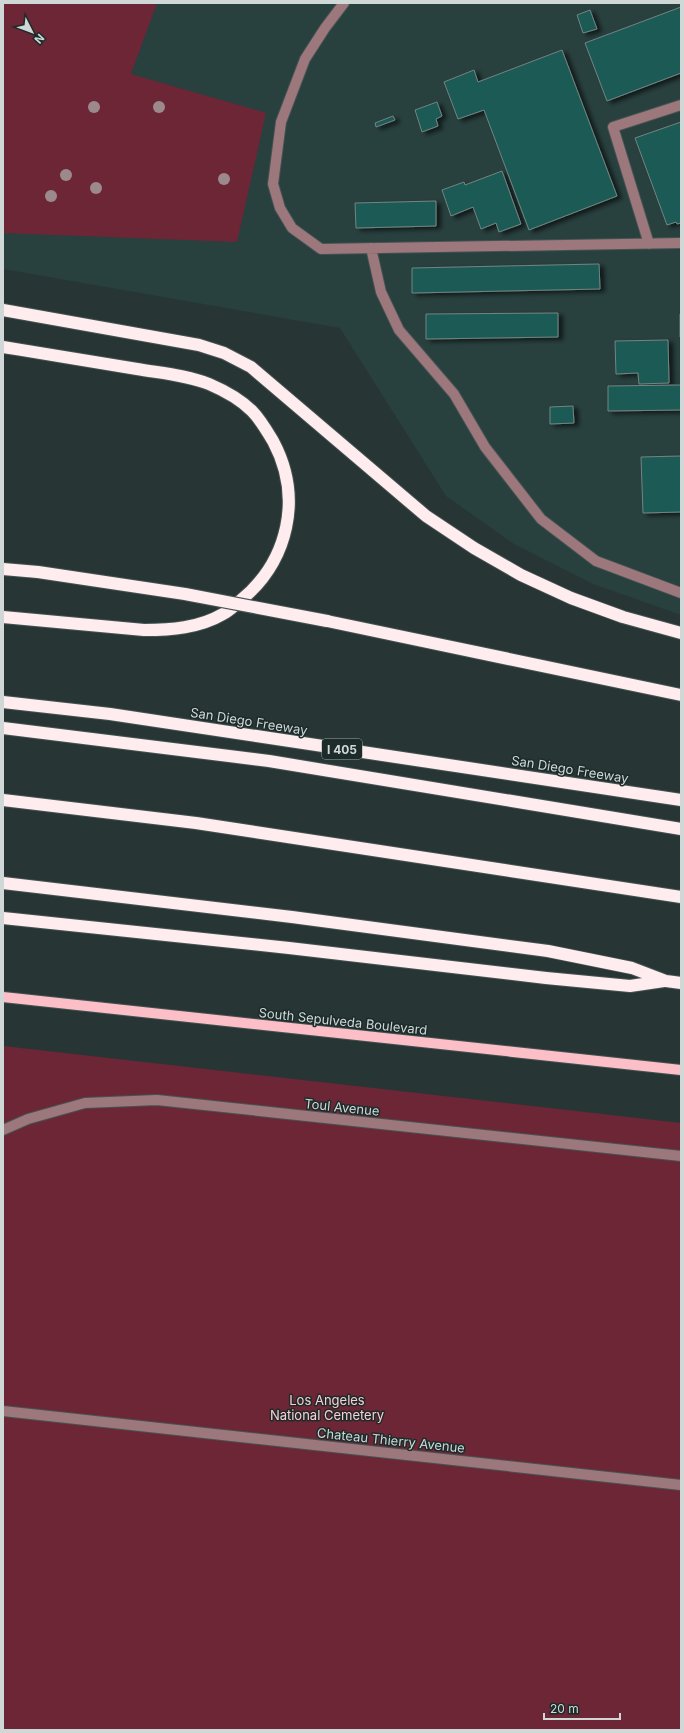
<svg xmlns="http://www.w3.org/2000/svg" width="684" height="1733" viewBox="0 0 684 1733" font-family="Inter,sans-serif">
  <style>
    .built { fill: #28403e }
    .green { fill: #6d2636 }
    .building { fill: #1c5a56; stroke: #738482; filter: url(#shadow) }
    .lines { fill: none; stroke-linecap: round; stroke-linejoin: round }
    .minor-casing { stroke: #455352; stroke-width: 12 }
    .major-casing { stroke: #455352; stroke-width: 12 }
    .highway-casing { stroke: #455352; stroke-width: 14 }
    .minor { stroke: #9c777c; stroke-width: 10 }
    .major { stroke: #fcbfc8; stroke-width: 10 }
    .highway { stroke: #ffecee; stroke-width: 12 }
    .highway-bridge-casing { stroke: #455352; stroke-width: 14; stroke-linecap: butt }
    .highway-bridge { stroke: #ffecee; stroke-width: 12 }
    .tree { fill: #9c898c }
    .labels { text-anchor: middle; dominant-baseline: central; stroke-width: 3; stroke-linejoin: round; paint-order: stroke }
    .shield { fill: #1d2c2b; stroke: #9aa4a3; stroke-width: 1 }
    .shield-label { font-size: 12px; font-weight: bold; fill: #cfd8d7 }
    .street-label { font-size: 13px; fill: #cfd8d7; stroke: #1d2c2b }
    .park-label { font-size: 13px; fill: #fccdd3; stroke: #1d2c2b }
  </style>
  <defs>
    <filter id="shadow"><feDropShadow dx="4.5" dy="2.5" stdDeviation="2" flood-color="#0009"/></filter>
  </defs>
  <rect width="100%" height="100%" fill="#273635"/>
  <!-- built -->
  <path class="built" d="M3,3h678v612l-88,-31 -79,-40 -68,-48 -106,-168 -337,-59z"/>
  <!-- green -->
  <path class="green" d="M3,3h154l-26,71 135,39 -29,129 -234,-9z
    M3,1046l678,77v607h-678z"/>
  <!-- building -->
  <path class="building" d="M681,7v66l-74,28 -22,-58z
    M590,10l7,19 -14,4 -6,-18z
    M562,50l55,146 -88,34 -45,-120 -26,9 -14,-37 30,-12 4,12z
    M437,102l5,14 -6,3 2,7 -16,6 -7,-22z
    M393,116l2,4 -19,7 -1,-4z
    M681,122v101l-4,1 -1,-2 -9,3 -32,-87z
    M502,171l19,53 -22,8 -3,-9 -15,6 -8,-22 -22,9 -9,-26 22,-8 1,3z
    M436,201v25l-80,2 -1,-25z
    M599,264l1,25 -188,4v-25z
    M558,313v24l-132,2v-25z
    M680,314h1v23h-1z
    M668,340l1,43 -30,1 -1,-11 -22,1 -1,-33z
    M681,385v25l-73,1v-25z
    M573,406l1,17 -24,1v-17z
    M681,456v56l-38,1 -2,-56z"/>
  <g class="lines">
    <!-- minor casing -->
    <g class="minor-casing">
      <path id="minor" d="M344,3l-19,25 -20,31 -24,63 -8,62 7,24 12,20 29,21 360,-6
        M649,244l-36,-117 68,-22
        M371,248l10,44 18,38 55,64 31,53 56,72 55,42 85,32
        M3,1130l25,-11 57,-16 72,-3 524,56
        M3,1411l678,74"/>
    </g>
    <!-- major casing -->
    <g class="major-casing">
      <path id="major" d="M3,997l678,73"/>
    </g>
    <!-- highway casing -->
    <g class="highway-casing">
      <path id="highway" d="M3,310l196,35 25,8 27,14 175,149 48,32 47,27 50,23 52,19 58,16
        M3,347c45,7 90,15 134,22 23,4 50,6 72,15 14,6 32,16 43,27 8,8 15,20 21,30 30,56 16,120 -33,160 -5,4 -11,10 -17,13 -24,14 -52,16 -79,16l-141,-13
        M3,569l35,3
        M327,621l354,74
        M3,702l107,12 571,86
        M3,728l266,33 412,68
        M3,800l193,23 485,74
        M3,883l289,34 256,34 84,17 34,13 15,2
        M3,918l286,30 257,30 84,8 34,-5"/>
    </g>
    <!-- minor -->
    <use href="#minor" class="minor"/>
    <!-- major -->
    <use href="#major" class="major"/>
    <!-- highway -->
    <use href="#highway" class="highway"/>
    <!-- highway-bridge casing -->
    <g class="highway-bridge-casing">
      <path id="highway-bridge" d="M38,572l147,22 142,27"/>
    </g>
    <!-- highway-bridge -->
    <use href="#highway-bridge" class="highway-bridge"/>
  </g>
  <!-- trees -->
  <g class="tree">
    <circle cx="94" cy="107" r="6"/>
    <circle cx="159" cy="107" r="6"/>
    <circle cx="66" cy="175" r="6"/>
    <circle cx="224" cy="179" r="6"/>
    <circle cx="96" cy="188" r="6"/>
    <circle cx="51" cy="196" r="6"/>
  </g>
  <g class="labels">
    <!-- shield labels -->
    <rect class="shield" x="322" y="739" width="40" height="20" rx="3"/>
    <g class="shield-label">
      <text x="342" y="749">I 405</text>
    </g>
    <!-- street labels -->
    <g class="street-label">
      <text transform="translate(249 721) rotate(9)">San Diego Freeway</text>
      <text transform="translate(570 769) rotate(9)">San Diego Freeway</text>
      <text transform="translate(343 1021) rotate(6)">South Sepulveda Boulevard</text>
      <text transform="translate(342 1107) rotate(6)">Toul Avenue</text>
      <text transform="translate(391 1440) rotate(6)">Chateau Thierry Avenue</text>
    </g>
    <!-- park labels -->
    <g class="park-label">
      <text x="327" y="1400">Los Angeles<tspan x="327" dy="15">National Cemetery</tspan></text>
    </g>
  </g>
  <!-- border -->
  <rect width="684" height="1733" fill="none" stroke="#cfd8d7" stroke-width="8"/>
  <!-- north arrow -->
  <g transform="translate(32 32) rotate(132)" stroke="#1d2c2b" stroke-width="3" paint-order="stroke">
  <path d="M0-3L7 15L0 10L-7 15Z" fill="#cfd8d7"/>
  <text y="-6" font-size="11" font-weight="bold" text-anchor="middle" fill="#cfd8d7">N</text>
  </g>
  <!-- scale -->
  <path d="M544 1713v6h76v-6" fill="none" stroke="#cfd8d7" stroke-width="2"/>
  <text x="550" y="1713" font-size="12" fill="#cfd8d7" stroke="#1d2c2b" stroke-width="3" paint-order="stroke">20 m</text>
</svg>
